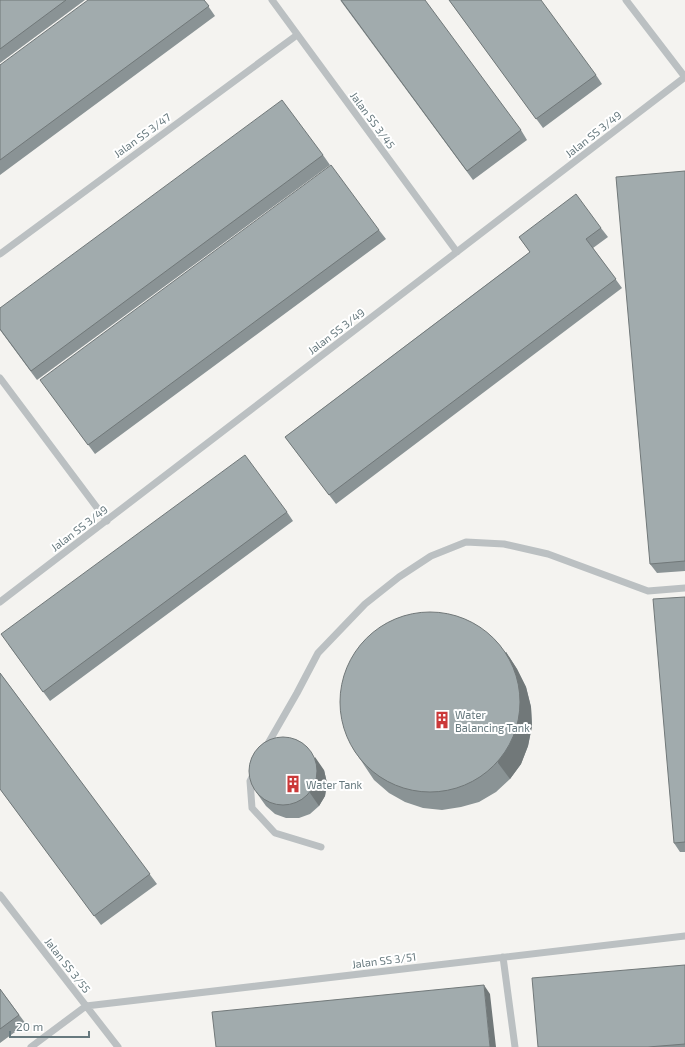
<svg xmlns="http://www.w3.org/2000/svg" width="685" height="1047" viewBox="0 0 685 1047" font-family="'Exo 2',sans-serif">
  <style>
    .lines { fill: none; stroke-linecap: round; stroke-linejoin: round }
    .minor { stroke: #bbc0c2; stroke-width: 7 }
    .wall { fill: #8a9395 }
    .shaded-wall { fill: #717879 }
    .building { fill: #a1abad; stroke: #717879 }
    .labels { text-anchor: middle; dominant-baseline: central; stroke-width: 4; stroke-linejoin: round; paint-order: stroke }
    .street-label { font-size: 11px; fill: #67797e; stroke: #fff }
    .poi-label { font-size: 11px; fill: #67797e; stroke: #fff; text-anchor: start }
  </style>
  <rect width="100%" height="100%" fill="#f4f3f0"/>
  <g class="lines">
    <!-- minor -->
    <path class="minor" d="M272,0l185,252
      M626,0l59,77
      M0,254l297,-219
      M0,378l107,143
      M0,602l685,-525
      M266,747l31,-54 21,-40 47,-49 34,-27 32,-21 35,-14 38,2 44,10 100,37 37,-3
      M255,771l-5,10 2,27 23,25 46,14
      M0,895l118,152
      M503,957l12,90
      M31,1047l55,-41 599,-70"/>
  </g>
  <!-- wall -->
  <path class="wall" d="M0,0h85l-85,63z
    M204,0l11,16 -215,159v-110z
    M340,0l181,130 6,10 -54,40z
    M449,0l147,75 6,9 -59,44z
    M323,155l7,10 -293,215 -37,-50v-22z
    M685,171v400l-28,2 -7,-9z
    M601,228l7,9 -15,11 29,40 -286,216 -51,-67 245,-185 -11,-15z
    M379,230l7,9 -291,215 -48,-65z
    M287,512l6,9 -243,180 -42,-57z
    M685,597v255h-5l-6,-9z
    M506,652l11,17 9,18 5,20 1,19 -4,20 -7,18 -11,15 -14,13 -17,10 -18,5 -19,3 -19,-2 -18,-6 -16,-9 -15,-13 -22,-33z
    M0,673l157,211 -56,41 -101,-136z
    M324,770l3,13 -2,13 -6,10 -9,8 -11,4h-13l-11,-4 -9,-8 -10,-14z
    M685,965v82h-147z
    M0,989l26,35 -26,19z"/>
  <!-- shaded-wall -->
  <path class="shaded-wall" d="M506,652l11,17 9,18 5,20 1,19 -4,20 -7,18 -11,15 -12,-16z
    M315,757l9,13 3,13 -2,13 -6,10 -9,-13z
    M484,985l6,9 6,53h-6z"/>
  <!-- building -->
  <path class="building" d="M0,0h66l-66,49z
    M88,0h116l5,6 -209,154v-95z
    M341,0h84l96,130 -54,41z
    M449,0h92l55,75 -60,44z
    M282,100l41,55 -292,216 -31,-42v-21z
    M331,165l48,65 -291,215 -48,-65z
    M685,171v390l-35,3 -34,-387z
    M576,194l25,34 -15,11 30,40 -287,216 -44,-58 245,-185 -11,-15z
    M245,455l42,57 -244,180 -42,-58z
    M685,597v245l-11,1 -21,-244z
    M340 702a90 90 0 1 1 180 0a90 90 0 1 1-180 0Z
    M0,673l150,201 -56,42 -94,-127z
    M249 771a34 34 0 1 1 68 0a34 34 0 1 1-68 0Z
    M685,965v79l-37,3h-110l-6,-69z
    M484,985l6,62h-274l-4,-35z
    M0,989l19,26 -19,14z"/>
  <!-- icons -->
  <defs>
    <g id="building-bare" transform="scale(1.38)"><path d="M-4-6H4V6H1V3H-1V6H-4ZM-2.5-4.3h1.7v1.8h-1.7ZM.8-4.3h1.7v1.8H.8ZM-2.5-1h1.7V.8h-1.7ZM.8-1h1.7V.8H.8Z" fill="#cb3939" stroke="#fff" stroke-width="2.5" paint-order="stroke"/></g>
  </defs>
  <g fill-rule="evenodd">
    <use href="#building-bare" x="442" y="720"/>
    <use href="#building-bare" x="293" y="784"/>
  </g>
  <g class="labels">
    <!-- street labels -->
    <g class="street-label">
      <text transform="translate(373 120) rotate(54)">Jalan SS 3/45</text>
      <text transform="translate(593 134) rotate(-38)">Jalan SS 3/49</text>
      <text transform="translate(142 135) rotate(-36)">Jalan SS 3/47</text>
      <text transform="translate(336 331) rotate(-37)">Jalan SS 3/49</text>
      <text transform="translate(79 528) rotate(-37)">Jalan SS 3/49</text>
      <text transform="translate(384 960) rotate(-7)">Jalan SS 3/51</text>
      <text transform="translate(68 965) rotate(52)">Jalan SS 3/55</text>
    </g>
    <!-- poi labels -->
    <g class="poi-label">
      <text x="455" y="714">Water<tspan x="455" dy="13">Balancing Tank</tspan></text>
      <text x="306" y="784">Water Tank</text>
    </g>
  </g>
  <!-- scale -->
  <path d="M10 1031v6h79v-6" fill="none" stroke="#67797e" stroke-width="2"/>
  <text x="16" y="1031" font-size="12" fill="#67797e" stroke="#ffffff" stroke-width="3" paint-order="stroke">20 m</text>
</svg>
